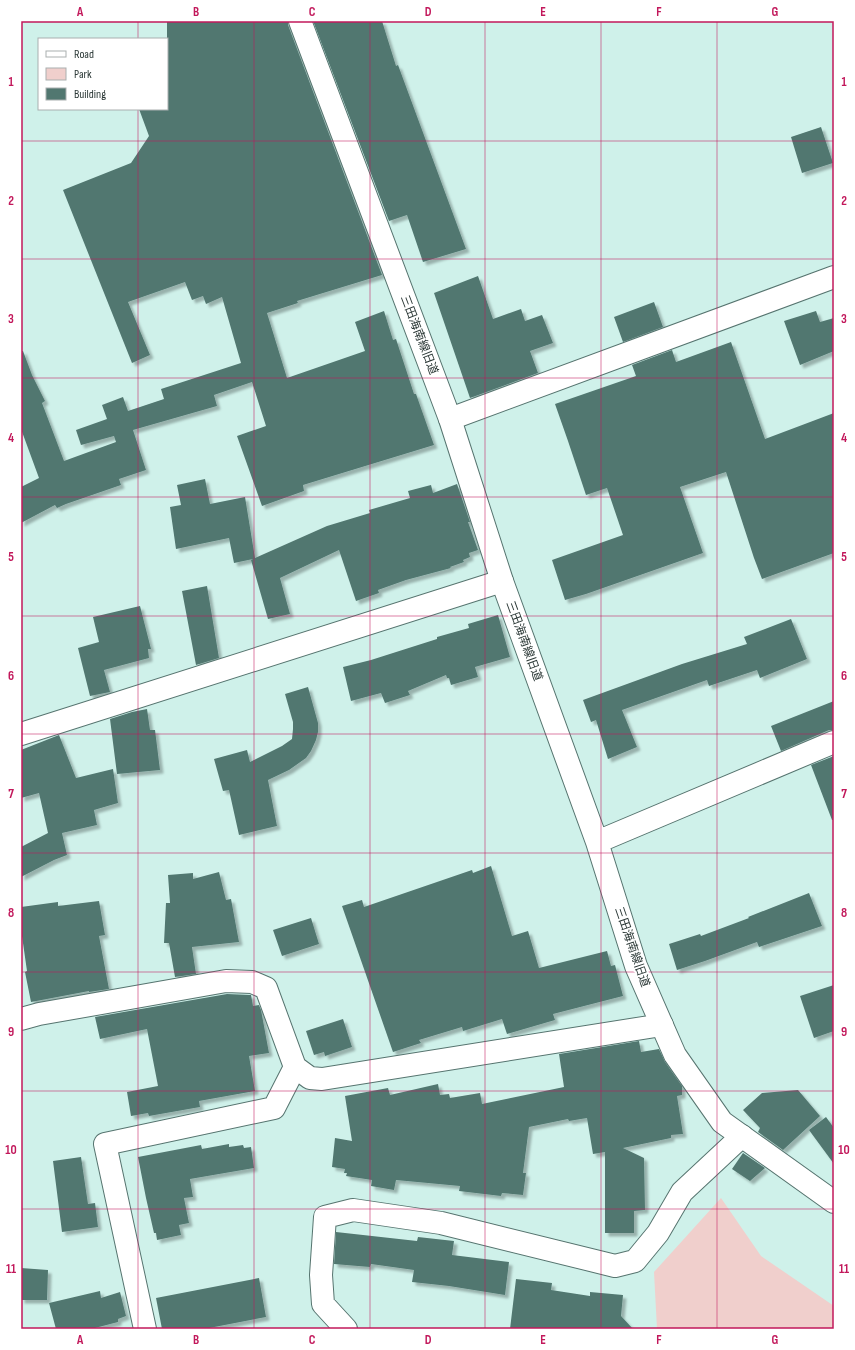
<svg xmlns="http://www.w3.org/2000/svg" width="855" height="1350" viewBox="0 0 855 1350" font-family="'Sofia Sans Condensed','Noto Sans JP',sans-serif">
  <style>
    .green { fill: #f0cfcc }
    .building { fill: #517770; filter: url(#shadow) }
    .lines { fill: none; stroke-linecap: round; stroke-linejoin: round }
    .street-casing { stroke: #56746f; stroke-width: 24 }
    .secondary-casing { stroke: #56746f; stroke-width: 24 }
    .street { stroke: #fff; stroke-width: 22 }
    .secondary { stroke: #fff; stroke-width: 22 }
    .grid { fill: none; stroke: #c2185b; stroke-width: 1; stroke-opacity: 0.55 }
    .labels { text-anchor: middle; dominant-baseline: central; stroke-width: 4; stroke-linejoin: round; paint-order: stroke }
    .street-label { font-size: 12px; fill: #2b3836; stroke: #fff }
    .neatline { fill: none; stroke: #c2185b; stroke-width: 1.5 }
    .grid-label { font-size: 13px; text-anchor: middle; font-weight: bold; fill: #c2185b }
  </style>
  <defs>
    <filter id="shadow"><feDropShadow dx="3.5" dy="3.5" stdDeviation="1" flood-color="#0004"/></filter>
  </defs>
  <rect width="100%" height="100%" fill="#cff1ea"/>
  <!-- green -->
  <path class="green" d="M721,1198l40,58 73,50v23h-177l-3,-57z"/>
  <!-- building -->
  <path class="building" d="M167,21h121v4l94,250 -85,26 1,2 -31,10 20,65 78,-27 -10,-29 29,-11 9,29 3,-1 18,55h2l18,51 -131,40 1,6 -42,15 -25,-70 29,-10 -14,-44 -38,13 3,11 -84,24 13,40 -27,9 2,6 -55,19 -9,4 -2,-3 -34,18v-36l18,-9 -18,-49v-78h2l9,24 13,26 -3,2 22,58 52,-19 -2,-6 -33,9 -5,-15 31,-11 -5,-14 21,-8 5,14 36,-12 -3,-10 80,-26 -19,-66 -16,7 -3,-8 -11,4 -7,-18 -57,20 22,53 -18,8 -69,-173 68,-27 18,-27 -10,-27h28z
    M313,21h69l14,45 2,-1 68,184 -43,13 -16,-47 -18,6z
    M821,127l12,36 -31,10 -11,-36z
    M478,276l15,43 28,-10 4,12 17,-6 11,28 -23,8 8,22 -68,25 -36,-105z
    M654,302l9,25 -40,15 -9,-25z
    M816,311l4,11 14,-4v33l-34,14 -16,-44z
    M731,342l34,97 69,-26v140l-72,26 -8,-21 -28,-86 -46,15 23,66 -117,41 -21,6 -13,-40 71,-25 -16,-47 -21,7 -18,-54 -13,-37 81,-28 -4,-11 40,-15 4,12z
    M205,479l5,25 35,-7 10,61 72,-32 43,-13 -1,-3 41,-12 -2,-7 23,-6 2,8 24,-9 13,38h-2l10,28 -9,3 1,4 -7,3 1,2 -14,5 1,1 -45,12 -28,10 1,3 -23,8 -17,-51 -59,28 10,36 -22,5 -17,-59 2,-1 -19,4 -5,-25 -53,11 -6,-42 11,-2 -4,-20z
    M207,586l12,72 -23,7 -14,-74z
    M140,606l11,43h-3l1,9 -45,12 6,22 -20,4 -12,-48 21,-6 -6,-25z
    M498,615l12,42 -35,10 3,10 -27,8 -2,-7h-2l-1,-3 -38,16 2,4 -25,8 -4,-10 -30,8 -8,-34 28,-7 66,-21v-2l32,-9 -1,-4z
    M791,619l16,40 -47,19 -3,-8 -48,16 -2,-6 -85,30 15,37 -29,12 -12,-39 -5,2 -8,-22 99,-36 65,-20 -3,-7z
    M308,687l10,36v9l-2,8 -5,11 -5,7 -17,12 -21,10 9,46 -38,9 -10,-45 -6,1 -9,-32 33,-9 3,12 32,-16 10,-7 1,-10v-7l-8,-28z
    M834,701v29h-5l-48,21 -10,-25z
    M147,709l3,21h5l5,40 -43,4 -7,-55 22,-7z
    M59,735l17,43 37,-9 5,34 -24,7 3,15 -35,8 5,22 -13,5 -33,17v-30l27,-14 -9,-40 -18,5v-48z
    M834,756v64h-2l-21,-55z
    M491,866l21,70 16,-5 11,37 68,-17 4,15 4,-1 8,31 -70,18 2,6 -48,14 -5,-15 -39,12 -1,-4 -43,13 2,3 -28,9 -51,-146 20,-6 2,7 108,-37 1,3z
    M219,872l7,28 5,-1 8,43 -47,5 4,27 -21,3 -6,-34h-5l2,-40h4l-2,-28 25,-2v6z
    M809,893l13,33 -63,21 -2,-5 -52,19 -28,9 -8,-26 31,-10 1,2 48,-18 -1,-1z
    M99,901l6,34 -6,1 10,53 -20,3v-1l-58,11 -6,-30 2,-1 -6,-42v-22l37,-5v4z
    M311,918l8,26 -37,12 -9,-26z
    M834,985v46l-20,7 -14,-42z
    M227,994l24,1 2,11 6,-1 2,5 8,43 -20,3 6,35 -56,10 1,6 -51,9 -1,-3 -17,3 -4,-24 31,-6 -11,-57 -47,10 -5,-22z
    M343,1019l9,28 -27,9 -1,-4 -10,3 -8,-24z
    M639,1041l2,11 18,-3 6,13 17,24v9l-5,1 6,38 -12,1v3l-48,10 21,10 1,52 -11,1v22h-29v-81l-12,2 -6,-36 -18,3 -1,-2 -39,8 -6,46h3l-3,22 -21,-2 -1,3 -42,-5 1,-5 -64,-6 -2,10 -23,-4 1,-6 -26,-4 1,-3h-3l1,-4 -13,-2 3,-29 17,3 -7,-45 43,-8 2,7 48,-11 2,11 9,-1 1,4 30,-5 2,11 82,-17 -5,-33z
    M798,1090l22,26 -37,34 -25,-18 2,-4 -17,-18 19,-17z
    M826,1117l8,11v36l-25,-34z
    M229,1144v3l14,-2 1,3 7,-1 3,21 -64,11 3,18 -9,1 5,25 -10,2 2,10 -24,5 -1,-7h-2l-8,-35 -8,-41 63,-12 1,4z
    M743,1153l22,15 -15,13 -18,-12z
    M81,1157l7,47 7,-1 3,24 -36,5 -9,-71z
    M336,1232l81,9 1,-4 36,4 -2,14 57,7 -4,33 -56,-9 -37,-4 2,-12 -43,-6 -1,3 -36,-3z
    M21,1268l27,2 -1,30h-26z
    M259,1278l7,39 -62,12h-42l-6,-31z
    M516,1279l36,4 -1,7 39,6v-4l33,3 -2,21 12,13h-123z
    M100,1291l1,7 19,-6 6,24 -8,3v3l-27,7h-35l-7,-26z"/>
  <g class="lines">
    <!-- street casing -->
    <g class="street-casing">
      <path id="street" d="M450,419l384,-142
        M21,734l481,-153
        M21,1019l18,-5 187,-33 26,1 14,6 29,79 15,11 12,1 340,-54
        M145,1329l-40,-185 169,-36 21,-41
        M346,1329l-23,-25 -2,-29 4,-58 28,-7 88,13 174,43 20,-5 23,-28 24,-41 60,-56"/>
    </g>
    <!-- secondary casing -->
    <g class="secondary-casing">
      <path id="secondary" d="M300,21l150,398 52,162 95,261 39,124 39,89 47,67 112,80
        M597,842l237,-100"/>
    </g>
    <!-- street -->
    <use href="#street" class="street"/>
    <!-- secondary -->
    <use href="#secondary" class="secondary"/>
  </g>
  <!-- grid -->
  <path class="grid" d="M138,21v18M254,21v1308M370,21v1308M485,21v1308M601,21v1308M717,21v1308M138,109v1220M21,141h813M21,259h813M21,378h813M21,497h813M21,616h813M21,734h813M21,853h813M21,972h813M21,1091h813M21,1209h813"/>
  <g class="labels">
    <!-- street labels -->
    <g class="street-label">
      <text transform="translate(419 335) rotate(69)">三田海南線旧道</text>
      <text transform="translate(524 641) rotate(70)">三田海南線旧道</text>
      <text transform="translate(632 947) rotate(71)">三田海南線旧道</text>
    </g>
  </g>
  <!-- border -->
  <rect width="855" height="1350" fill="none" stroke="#ffffff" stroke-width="44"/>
  <!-- legend -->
  <rect x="38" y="38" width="130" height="72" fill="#ffffff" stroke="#aaafaf"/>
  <rect x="46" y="51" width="20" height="6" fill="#ffffff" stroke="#aaafaf"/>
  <text x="74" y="58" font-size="12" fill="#2b3836">Road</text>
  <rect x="46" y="68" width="20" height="12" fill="#f0cfcc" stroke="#aaafaf"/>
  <text x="74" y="78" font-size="12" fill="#2b3836">Park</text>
  <rect x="46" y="88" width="20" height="12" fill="#517770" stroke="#aaafaf"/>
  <text x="74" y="98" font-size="12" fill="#2b3836">Building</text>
  <rect x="22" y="22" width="811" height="1306" class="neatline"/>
  <g class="grid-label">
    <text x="80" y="16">A</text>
    <text x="196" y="16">B</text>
    <text x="312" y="16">C</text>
    <text x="428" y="16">D</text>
    <text x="543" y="16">E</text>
    <text x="659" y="16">F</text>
    <text x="775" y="16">G</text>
    <text x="11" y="86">1</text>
    <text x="844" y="86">1</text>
    <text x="11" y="205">2</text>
    <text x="844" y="205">2</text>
    <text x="11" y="323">3</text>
    <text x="844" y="323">3</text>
    <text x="11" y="442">4</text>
    <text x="844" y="442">4</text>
    <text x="11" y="561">5</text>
    <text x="844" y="561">5</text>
    <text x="11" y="680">6</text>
    <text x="844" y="680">6</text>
    <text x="11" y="798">7</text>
    <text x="844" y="798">7</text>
    <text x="11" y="917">8</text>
    <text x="844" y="917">8</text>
    <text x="11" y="1036">9</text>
    <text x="844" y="1036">9</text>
    <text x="11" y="1154">10</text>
    <text x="844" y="1154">10</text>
    <text x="11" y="1273">11</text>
    <text x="844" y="1273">11</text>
    <text x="80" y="1344">A</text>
    <text x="196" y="1344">B</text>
    <text x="312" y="1344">C</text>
    <text x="428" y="1344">D</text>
    <text x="543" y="1344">E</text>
    <text x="659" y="1344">F</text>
    <text x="775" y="1344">G</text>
  </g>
</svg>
